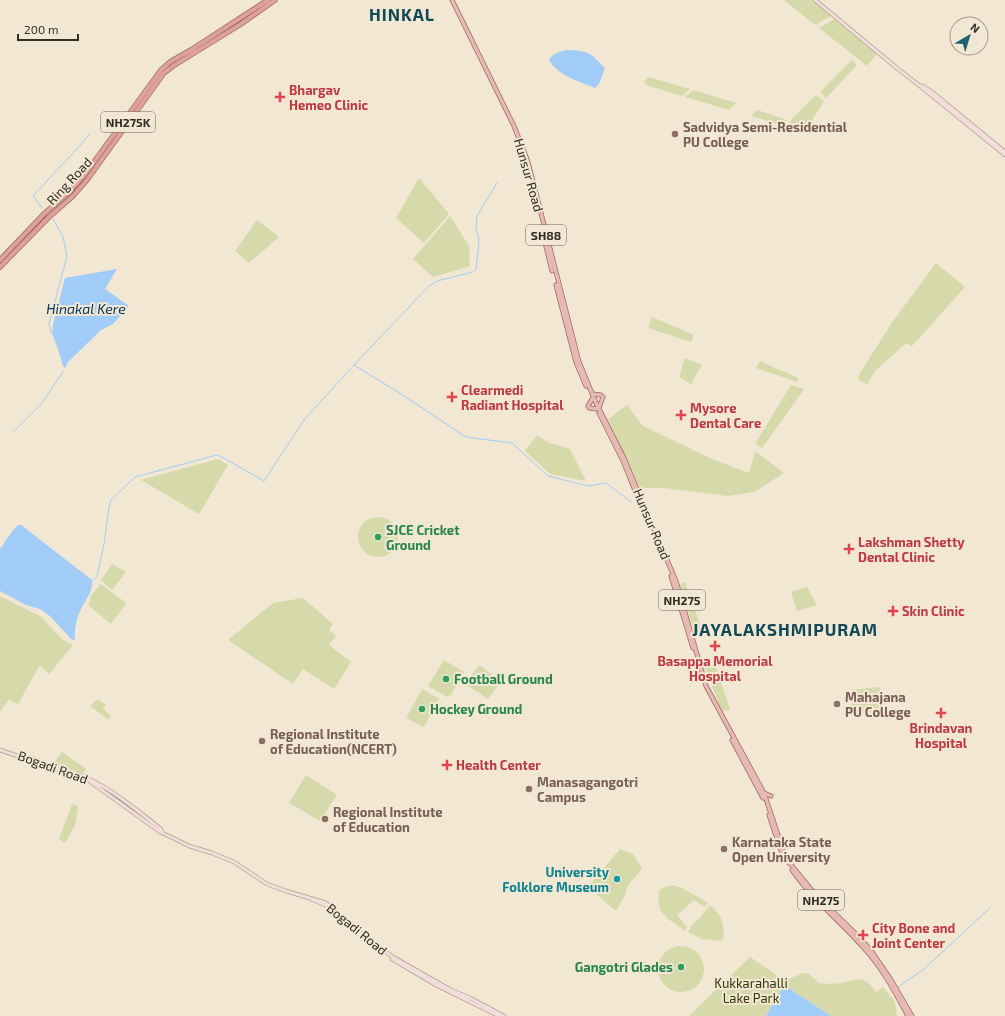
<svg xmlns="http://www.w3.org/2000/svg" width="1005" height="1016" viewBox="0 0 1005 1016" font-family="'Exo 2',sans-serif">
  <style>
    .green { fill: #d6daaa }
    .water { fill: #a1ccf7 }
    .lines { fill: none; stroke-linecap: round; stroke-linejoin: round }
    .stream { stroke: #a1ccf7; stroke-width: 1 }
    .secondary-casing { stroke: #aca38f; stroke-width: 4.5 }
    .primary-casing { stroke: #9d6961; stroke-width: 5 }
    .trunk-casing { stroke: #9d6961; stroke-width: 5.5 }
    .secondary { stroke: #f3dcd9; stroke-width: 3 }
    .primary { stroke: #e7b9b3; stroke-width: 3.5 }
    .trunk { stroke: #dfa29a; stroke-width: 4 }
    .health-dot { fill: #e0444e; stroke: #f1e7d3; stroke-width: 1.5 }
    .education-dot { fill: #8d6e63; stroke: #f1e7d3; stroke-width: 1.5 }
    .leisure-dot { fill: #2e9e5b; stroke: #f1e7d3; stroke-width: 1.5 }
    .culture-dot { fill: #0f9aa8; stroke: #f1e7d3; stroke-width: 1.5 }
    .labels { text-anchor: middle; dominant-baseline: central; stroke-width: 4; stroke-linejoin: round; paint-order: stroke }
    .shield { fill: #f1e7d3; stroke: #6b655a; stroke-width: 1 }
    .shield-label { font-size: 12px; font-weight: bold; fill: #312d26 }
    .health-label { font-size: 13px; font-weight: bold; fill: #be3a42; stroke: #f1e7d3; text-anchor: start }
    .education-label { font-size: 13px; font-weight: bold; fill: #785e54; stroke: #f1e7d3; text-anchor: start }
    .street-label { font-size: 13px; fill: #312d26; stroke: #f1e7d3 }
    .leisure-label { font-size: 13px; font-weight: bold; fill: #27864d; stroke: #f1e7d3; text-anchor: start }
    .culture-label { font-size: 13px; font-weight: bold; fill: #0d838f; stroke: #f1e7d3; text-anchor: end }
    .park-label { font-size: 13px; fill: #333506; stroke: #f1e7d3 }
    .water-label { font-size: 14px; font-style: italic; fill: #04355c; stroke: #f1e7d3 }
    .district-label { font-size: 17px; font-weight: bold; letter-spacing: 1px; fill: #114856; stroke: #f1e7d3 }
  </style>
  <rect width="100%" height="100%" fill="#f1e7d3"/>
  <!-- green -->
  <path class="green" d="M784,0h28l19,16 -16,9z
    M834,19l43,35 -10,12 -48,-38z
    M852,60l5,5 -31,33 -6,-6z
    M649,77l41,12 -8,7 -36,-11 -2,-4z
    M693,90l43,13 -7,7 -44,-13z
    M816,95l8,6 -19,31 -20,-6z
    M757,110l30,10 -5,5 -31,-9z
    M419,178l30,36 -25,29 -28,-25z
    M450,216l19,30 1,20 -37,11 -20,-18z
    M257,220l22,17 -30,26 -14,-12z
    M936,263l29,24 -53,59 -6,-3 -31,28 -8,14 -10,-7 34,-54z
    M652,317l42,18 -3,7 -43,-14z
    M685,358l17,7 -11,19 -12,-7z
    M760,361l38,17 -1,4 -41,-14z
    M791,385l13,4 -42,59 -7,-4z
    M627,405l16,21 69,33 37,14 6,-22 29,22 -30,19 -26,4 -64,-8h-24l-32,-69z
    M537,435l10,7 23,7 16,32 -36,-7 -25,-23z
    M218,459l10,6 -29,49 -58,-34z
    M358 537a20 20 0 1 1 40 0a20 20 0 1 1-40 0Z
    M112,564l14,8 -14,18 -11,-10z
    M685,582l18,50 -8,2 -15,-50z
    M101,584l25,19v1l-15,20 -23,-19 4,-11z
    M807,587l10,18 -20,6 -6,-19z
    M0,596l40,20 23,24 10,5 -24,29 -9,-9 -22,39 -9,-4 -9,12z
    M303,598l30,26 -4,6 7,6 -7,9 22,17 -17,27 -31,-20 -10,15 -65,-44 45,-37z
    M444,660l20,12 -13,23 -4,2 -19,-11z
    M479,665l22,16 -13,18 -23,-15z
    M715,665l15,44 -8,3 -17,-44z
    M880,687l3,24 -30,3 -2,-24z
    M422,689l17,10 -15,28 -18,-9z
    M98,699l8,6 -3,4 8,7 -2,4 -19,-14z
    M62,752l24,17 -4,5 -29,-10z
    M306,775l31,20 -17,26 -31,-18z
    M72,804l6,2 -3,19 -10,18 -6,-4z
    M620,849l13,5 9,15 -14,16 -3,10 -9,16 -28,-24z
    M673,885l11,4 24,14 -3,4 -11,-7 -17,15 10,12 -2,4c-15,-11 -32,-19 -25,-41l5,-3z
    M710,905c13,12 13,17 14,34l-3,2 -19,-2 -14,-7 5,-9 5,-3z
    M658 969a23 23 0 1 1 46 0a23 23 0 1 1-46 0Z
    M750,957l35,24 18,-8h5l11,10c8,1 14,1 22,0 18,-4 23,-9 35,9l7,-5 12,15 2,14h-66l-47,-31 -18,31h-77z"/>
  <!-- water -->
  <path class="water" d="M567,50c23,1 22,2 38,18l-6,16 -4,4c-15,-6 -38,-13 -46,-28 4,-7 10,-8 18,-10z
    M117,269l-12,20 24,17 -16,18 -12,6 -33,32 -3,6 -2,-2 -5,-17 -6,-16 1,-8 12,-47z
    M18,525h3l71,55c1,13 -6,18 -11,29 -5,10 -7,21 -6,32l-5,-3 -19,-21 -11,-8 -14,-4 -26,-14v-42l13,-19z
    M784,985l47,31h-65z"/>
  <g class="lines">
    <!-- stream -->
    <path class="stream" d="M74,152l16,-18
      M42,208l-9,-12 40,-43
      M52,333l-1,-1 -2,-8 18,-68 -4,-19 -10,-18
      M354,365l75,-79 8,-5 36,-9 3,-2 3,-29 -3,-13 1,-12 20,-33
      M13,432l29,-29 21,-31
      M92,581l5,-5 7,-32 5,-37 2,-7 24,-23 82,-22 5,2 42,24 40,-61 50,-55 52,32 60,40 46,6 36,33 40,10 18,-3 25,19
      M897,988l27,-19 66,-61"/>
    <!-- secondary casing -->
    <g class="secondary-casing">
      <path id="secondary" d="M815,0l83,69 22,17 85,69
        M920,86h3l9,6 73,60
        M0,750l88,30 72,52 15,7 14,7 23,7 22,9 33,22 19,7 40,12 28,25 39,29 56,32 23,10 32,17
        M31,758l14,5
        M77,774c31,11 58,35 84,55l1,3
        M311,899l17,7
        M335,913l11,11 24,19
        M392,959l44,26 63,31"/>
    </g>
    <!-- primary casing -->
    <g class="primary-casing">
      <path id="primary" d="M452,0l62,126 14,36 51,200 17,41 27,53 53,125 30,105 58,107 19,57 5,11 27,33 45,44 12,14 19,28 21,36
        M545,242l7,29
        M556,285l20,77 10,24
        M592,394l9,1
        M588,406l4,-7
        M589,408l8,1
        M599,408l4,-11
        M599,413l25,50 18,45
        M671,576l22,72
        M732,740l31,58
        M764,793l7,3
        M769,815l11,33 7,14
        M792,870c20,29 48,51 71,77 19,20 32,45 45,69"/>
    </g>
    <!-- trunk casing -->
    <g class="trunk-casing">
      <path id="trunk" d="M0,260l45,-47 23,-20 15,-16 78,-107 9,-8 21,-12 77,-50
        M0,267l49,-50 23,-20 15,-17 77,-107 9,-7 68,-42 34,-24"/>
    </g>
    <!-- secondary -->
    <use href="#secondary" class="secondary"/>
    <!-- primary -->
    <use href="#primary" class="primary"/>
    <!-- trunk -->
    <use href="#trunk" class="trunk"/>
  </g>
  <!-- markers -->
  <g class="health-dot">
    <path d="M278 91h4v4h4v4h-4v4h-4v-4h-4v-4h4z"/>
    <path d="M450 391h4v4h4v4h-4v4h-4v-4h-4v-4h4z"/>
    <path d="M679 409h4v4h4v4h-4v4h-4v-4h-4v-4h4z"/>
    <path d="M847 543h4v4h4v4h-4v4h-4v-4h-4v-4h4z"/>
    <path d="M891 605h4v4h4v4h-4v4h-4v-4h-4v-4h4z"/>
    <path d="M713 640h4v4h4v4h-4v4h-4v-4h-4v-4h4z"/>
    <path d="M939 707h4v4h4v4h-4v4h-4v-4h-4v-4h4z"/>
    <path d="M445 759h4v4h4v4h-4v4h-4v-4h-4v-4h4z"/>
    <path d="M861 929h4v4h4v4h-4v4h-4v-4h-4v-4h4z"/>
  </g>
  <g class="education-dot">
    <circle cx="675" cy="134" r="4"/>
    <circle cx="837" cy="704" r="4"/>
    <circle cx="262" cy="741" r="4"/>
    <circle cx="529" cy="789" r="4"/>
    <circle cx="325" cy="819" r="4"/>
    <circle cx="724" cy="849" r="4"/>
  </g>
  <g class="leisure-dot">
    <circle cx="378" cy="537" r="4"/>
    <circle cx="446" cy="679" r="4"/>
    <circle cx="422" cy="709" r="4"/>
    <circle cx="681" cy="967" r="4"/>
  </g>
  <circle class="culture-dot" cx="617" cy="879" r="4"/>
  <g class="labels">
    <!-- shield labels -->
    <g class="shield">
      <rect x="101" y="112" width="54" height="20" rx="3"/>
      <rect x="526" y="225" width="40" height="20" rx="3"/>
      <rect x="659" y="590" width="46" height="20" rx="3"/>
      <rect x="798" y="890" width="46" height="20" rx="3"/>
    </g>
    <g class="shield-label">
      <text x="128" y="122">NH275K</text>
      <text x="546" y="235">SH88</text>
      <text x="682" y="600">NH275</text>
      <text x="821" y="900">NH275</text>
    </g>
    <!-- health labels -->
    <g class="health-label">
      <text x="289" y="90">Bhargav<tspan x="289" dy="15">Hemeo Clinic</tspan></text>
      <text x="461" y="390">Clearmedi<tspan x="461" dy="15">Radiant Hospital</tspan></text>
      <text x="690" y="408">Mysore<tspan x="690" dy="15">Dental Care</tspan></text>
      <text x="858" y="542">Lakshman Shetty<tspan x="858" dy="15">Dental Clinic</tspan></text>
      <text x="902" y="611">Skin Clinic</text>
      <text x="715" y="661" text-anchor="middle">Basappa Memorial<tspan x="715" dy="15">Hospital</tspan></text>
      <text x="941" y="728" text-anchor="middle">Brindavan<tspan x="941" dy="15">Hospital</tspan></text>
      <text x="456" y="765">Health Center</text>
      <text x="872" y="928">City Bone and<tspan x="872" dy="15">Joint Center</tspan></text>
    </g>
    <!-- education labels -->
    <g class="education-label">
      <text x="683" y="127">Sadvidya Semi-Residential<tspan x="683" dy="15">PU College</tspan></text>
      <text x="845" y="697">Mahajana<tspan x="845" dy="15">PU College</tspan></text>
      <text x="270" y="734">Regional Institute<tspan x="270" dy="15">of Education(NCERT)</tspan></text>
      <text x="537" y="782">Manasagangotri<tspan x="537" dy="15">Campus</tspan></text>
      <text x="333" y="812">Regional Institute<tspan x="333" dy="15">of Education</tspan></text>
      <text x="732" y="842">Karnataka State<tspan x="732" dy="15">Open University</tspan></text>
    </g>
    <!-- street labels -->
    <g class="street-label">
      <text transform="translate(529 175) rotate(74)">Hunsur Road</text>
      <text transform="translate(69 181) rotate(-47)">Ring Road</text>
      <text transform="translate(652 524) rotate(67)">Hunsur Road</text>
      <text transform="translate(53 767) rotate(20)">Bogadi Road</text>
      <text transform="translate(357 929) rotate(39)">Bogadi Road</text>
    </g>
    <!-- leisure labels -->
    <g class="leisure-label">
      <text x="386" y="530">SJCE Cricket<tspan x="386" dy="15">Ground</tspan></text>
      <text x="454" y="679">Football Ground</text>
      <text x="430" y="709">Hockey Ground</text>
      <text x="673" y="967" text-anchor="end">Gangotri Glades</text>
    </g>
    <!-- culture labels -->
    <g class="culture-label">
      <text x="609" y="872">University<tspan x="609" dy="15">Folklore Museum</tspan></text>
    </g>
    <!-- park labels -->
    <g class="park-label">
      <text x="751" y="983">Kukkarahalli<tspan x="751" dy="15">Lake Park</tspan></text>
    </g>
    <!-- water labels -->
    <g class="water-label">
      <text x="86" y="308">Hinakal Kere</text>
    </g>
    <!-- district labels -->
    <g class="district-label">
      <text x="402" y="14">HINKAL</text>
      <text x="785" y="629">JAYALAKSHMIPURAM</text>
    </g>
  </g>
  <!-- north arrow -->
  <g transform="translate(969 36) rotate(38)"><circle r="19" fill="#f1e7d3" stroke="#a49d8e"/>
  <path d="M0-3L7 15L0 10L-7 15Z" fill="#1e6274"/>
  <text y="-6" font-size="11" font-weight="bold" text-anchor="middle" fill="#312d26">N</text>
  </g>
  <!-- scale -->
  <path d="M18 34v6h60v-6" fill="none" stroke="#312d26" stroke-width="2"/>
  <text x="24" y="34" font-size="12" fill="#312d26" stroke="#f1e7d3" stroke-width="3" paint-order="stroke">200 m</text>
</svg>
